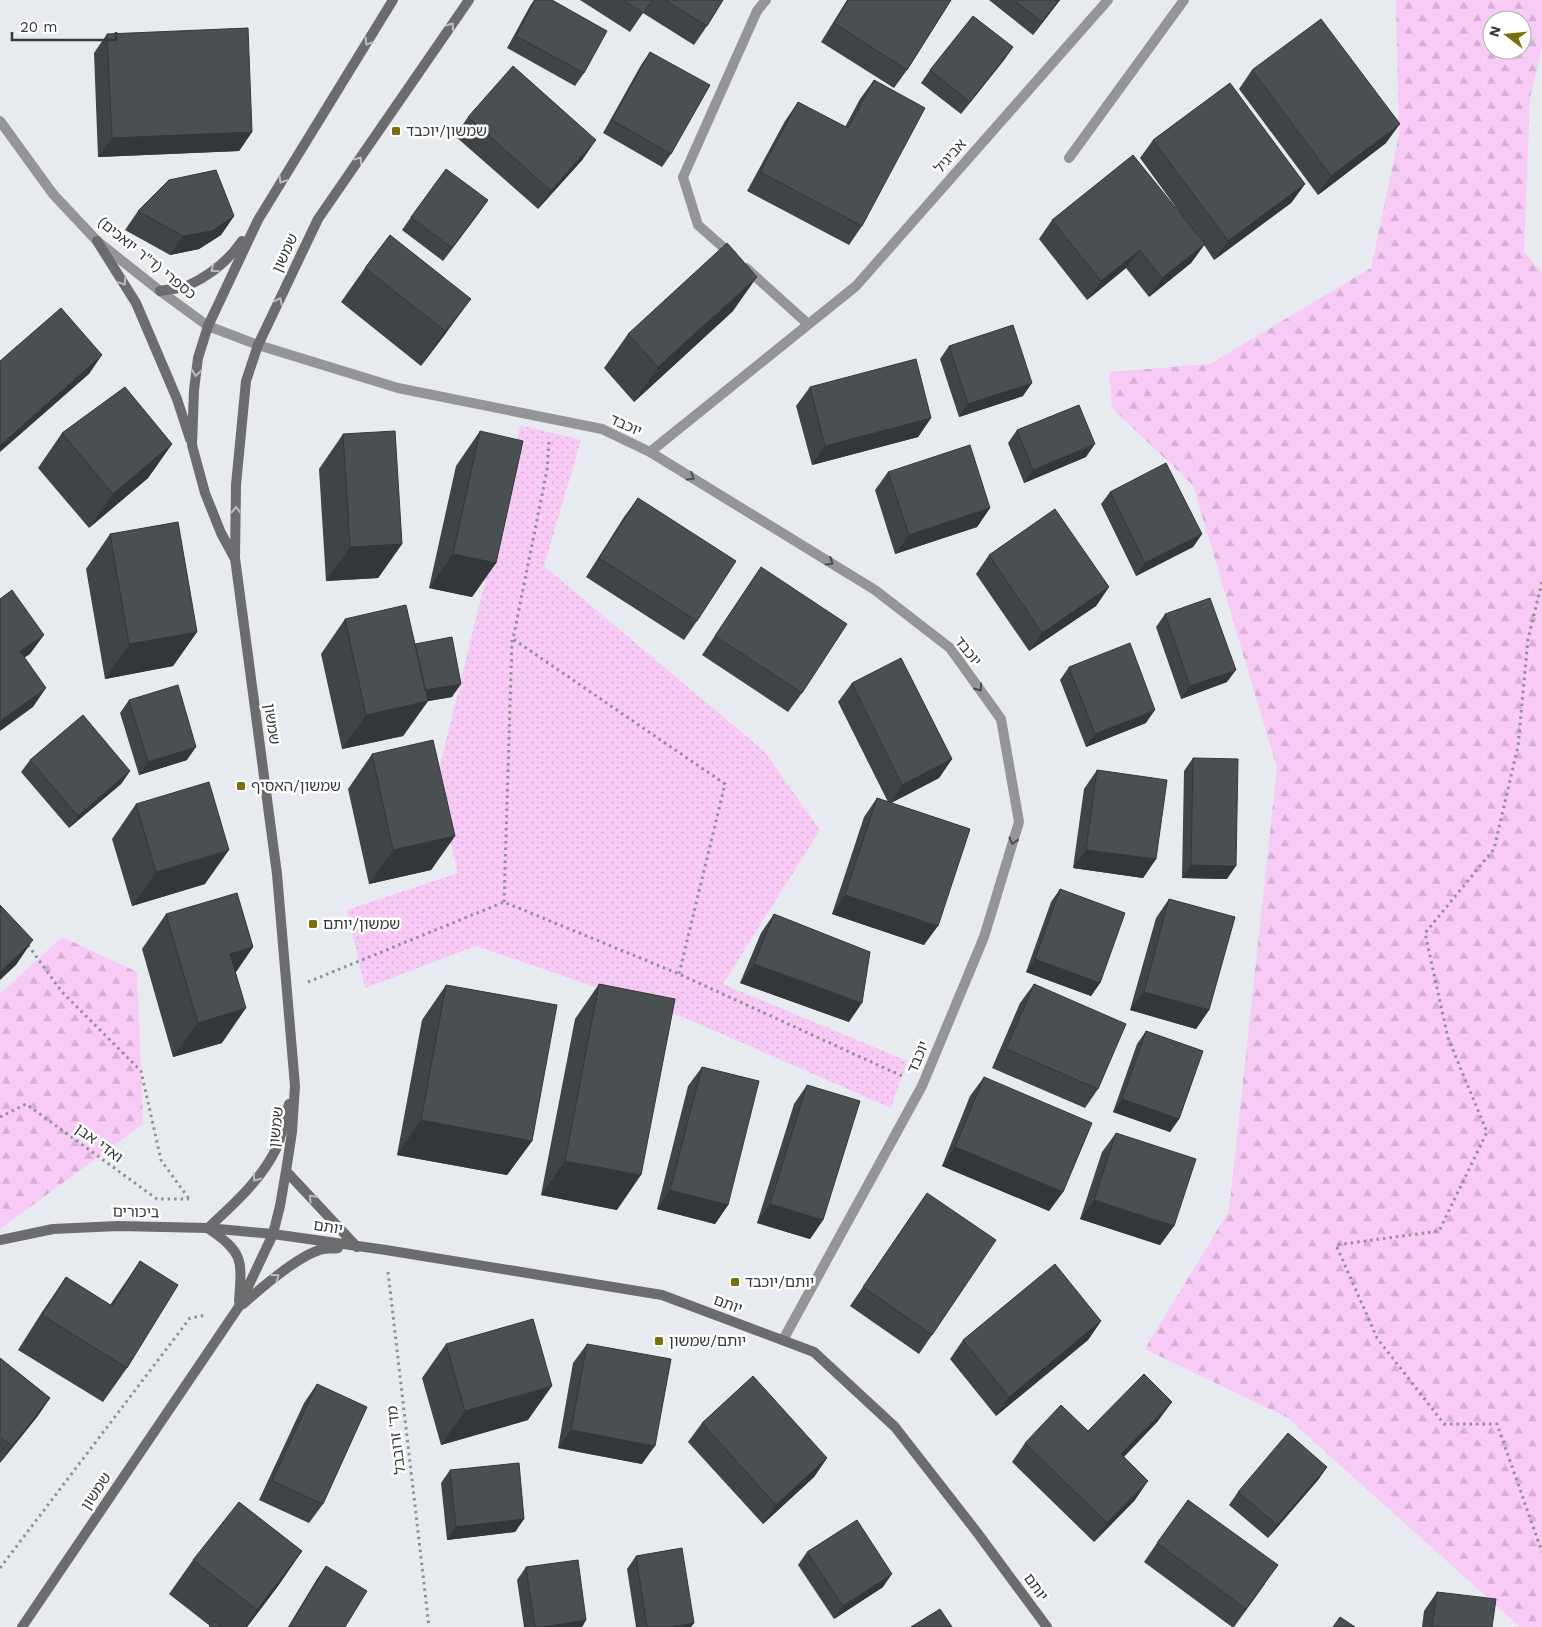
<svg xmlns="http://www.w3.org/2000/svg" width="1542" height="1627" viewBox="0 0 1542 1627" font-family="'Work Sans','Noto Sans Hebrew',sans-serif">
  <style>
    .forest { fill: url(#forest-firs); fill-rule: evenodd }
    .park { fill: url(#park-dots) }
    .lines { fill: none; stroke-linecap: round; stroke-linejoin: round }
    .path { stroke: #8f9194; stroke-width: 3; stroke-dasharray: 2.5 4; stroke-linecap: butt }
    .lane { stroke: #959497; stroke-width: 10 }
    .street { stroke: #959497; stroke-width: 10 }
    .secondary { stroke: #6c6c6f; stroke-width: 10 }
    .wall { fill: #404446 }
    .shaded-wall { fill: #343739 }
    .building { fill: #4a4f51; stroke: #343739 }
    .oneway { stroke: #bdbdbe }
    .oneway2 { stroke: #4e4e50 }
    .poi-dot { fill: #7b6f0d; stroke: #fff; stroke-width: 2 }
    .labels { text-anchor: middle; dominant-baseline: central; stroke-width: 5; stroke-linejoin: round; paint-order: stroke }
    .poi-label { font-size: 15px; fill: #363738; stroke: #fff; text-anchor: start }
    .street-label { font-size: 15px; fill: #363738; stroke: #fff }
  </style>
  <defs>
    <pattern id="forest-firs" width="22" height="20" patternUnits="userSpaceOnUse" patternTransform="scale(1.25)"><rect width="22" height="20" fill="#f8cbf7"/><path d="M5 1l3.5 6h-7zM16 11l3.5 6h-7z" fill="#d5afd4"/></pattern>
    <pattern id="park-dots" width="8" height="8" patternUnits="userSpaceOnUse" patternTransform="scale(1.25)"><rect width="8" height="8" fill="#f8cbf7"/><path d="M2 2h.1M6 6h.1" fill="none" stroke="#d5afd4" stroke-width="1.8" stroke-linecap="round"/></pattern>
  </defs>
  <rect width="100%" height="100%" fill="#e7eaef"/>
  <!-- forest -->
  <path class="forest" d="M1396,0h146v47l-12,51 -6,154 18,21v1354h-22l-232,-209 -143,-69 84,-138 48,-443 -84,-283 -81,-77 -3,-36 101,-8 161,-96 28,-133zM1492,20h30v30h-30z
    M62,937l75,35 6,152 -143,105v-235z"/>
  <!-- park -->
  <path class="park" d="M520,425l61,15 -37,126 220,185 56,79 -97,154 184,77 -16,47 -208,-91 -207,-71 -111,42 -18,-78 111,-37 -22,-91 75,-307z"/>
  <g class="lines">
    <!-- path -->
    <path class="path" d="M549,442l-2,28 -34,169 212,145 -46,190
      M1542,582l-14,57 -10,107 -24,103 -69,84 23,105 39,94 -48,99 -103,14 41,93 67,86h53l45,128
      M504,902l8,-262
      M28,945l34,47 79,79 20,89 28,39
      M308,982l196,-80 175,72 223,102
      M0,1117l26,-13 131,95h32
      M388,1272l41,355
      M0,1568l190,-250 16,-3"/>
    <!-- lane -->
    <path class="lane" d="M1069,158l115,-158
      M732,255l-34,-30 -15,-48 74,-166 9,-11
      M746,268l62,56"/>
    <!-- street -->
    <path class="street" d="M0,121l53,73 44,47 63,50 48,35 50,19 140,43 204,41 48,23 225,138 75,58 51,71 18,103 -35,115 -62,149 -139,254
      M650,452l206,-166 252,-286"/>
    <!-- secondary -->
    <path class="secondary" d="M97,241l39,62 41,96 13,40
      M160,291c9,-2 19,-2 27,-5 22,-10 42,-26 55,-45
      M234,557l-13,-24 -16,-40 -13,-48 2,-55 4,-32 10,-32 50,-106 135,-220
      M286,1171l71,76
      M208,1228c25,-23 53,-48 68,-79 6,-14 9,-30 13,-45
      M209,1229c35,24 33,31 30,72
      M0,1240l53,-11 65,-3 90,2 65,6 113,16 276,45 152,57 81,75 81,104 71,96
      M243,1304c18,-16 57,-50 80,-55 5,-1 10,0 15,-1
      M22,1627l216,-319 35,-74 7,-28 6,-35 6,-39 3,-46 -18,-212 -42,-316 1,-73 10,-104 12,-36 60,-126 151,-219"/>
  </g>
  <!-- wall -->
  <path class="wall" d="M534,0h18l32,73 -9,13 -68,-38 23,-42z
    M580,0h143l-16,26 -13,19 -51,-32 -13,19z
    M847,0h104l-44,70 -13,18 -73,-46z
    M989,0h71l-27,35z
    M107,34l145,98 -13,19 -141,6 -4,-104z
    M1013,47l-9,13 -43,54 -40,-31 9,-13z
    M650,52l21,102 -9,13 -59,-34 38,-68z
    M1252,70l134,73 -68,52 -79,-106z
    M874,80l-12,146 -13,19 -102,-54 38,-70 13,-19 47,25 15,-28z
    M468,117l115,42 -45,50 -83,-73z
    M1153,140l152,44 -14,19 -77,57 -10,-15 -13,18 -42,34 -23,-29 -39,32 -48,-61 13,-19 136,4 -48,-66z
    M488,200l-45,61 -41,-31 9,-13z
    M138,211l96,5 -13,19 -22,14 -29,6 -45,-25z
    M390,235l56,98 -25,33 -80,-64 24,-34z
    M733,311l-99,91 -30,-34 24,-34z
    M949,346l74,50 -64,21 -19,-58z
    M810,387l121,31 -13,19 -106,28 -16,-59z
    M1017,430l69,27 -62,26 -16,-40z
    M480,431l16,132 -24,34 -43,-9 27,-122z
    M62,433l110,11 -24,34 -59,50 -51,-60z
    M343,434l59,110 -24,34 -52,3 -7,-112z
    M888,472l102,36 -13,19 -82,27 -20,-64z
    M1110,492l92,42 -9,13 -57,29 -35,-72z
    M638,498l59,123 -13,19 -98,-63 38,-60z
    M110,534l87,98 -24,34 -68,13 -19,-110z
    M989,555l120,32 -13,19 -67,45 -53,-77z
    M761,567l41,126 -14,19 -86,-57z
    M1165,614l62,68 -46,17 -25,-72z
    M345,619l70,25 37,53 -24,4 -25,35 -61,13 -21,-95z
    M1069,667l77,56 -60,24 -26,-67z
    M852,683l100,76 -13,19 -48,25 33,142 -92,-31 32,-97 13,-19 11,4 -50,-100z
    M129,700l58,60 -48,15 -19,-62z
    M372,754l83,82 -24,34 -62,14 -21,-95z
    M1193,758l34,121 -45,-1 2,-107z
    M30,760l100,11 -9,13 -52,44 -48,-56z
    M1097,770l59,89 -13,19 -70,-10 11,-79z
    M136,804l69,80 -73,22 -20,-67z
    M1060,889l40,94 -9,13 -65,-24 25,-70z
    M1169,899l40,111 -13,19 -66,-19 26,-92z
    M166,914l87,33 -17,25 -14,71 -49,14 -31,-108z
    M774,914l75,108 -109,-39 21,-50z
    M599,984l18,226 -76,-15 34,-176z
    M1034,984l64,105 -13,19 -93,-40 28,-65z
    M446,985l86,156 -25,34 -110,-20 25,-135z
    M1146,1031l33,88 -9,13 -57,-20 24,-68z
    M702,1067l26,138 -13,19 -58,-15 31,-123z
    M984,1077l79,115 -14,19 -107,-45 28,-70z
    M807,1085l16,135 -13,19 -53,-16 37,-119z
    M1116,1133l58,93 -14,19 -80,-26 22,-67z
    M914,1212l18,123 -13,19 -69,-48z
    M140,1261l-13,107 -24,34 -85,-52 24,-38 24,-35 44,28z
    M1101,1321l-13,19 -92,76 -46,-57 13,-19z
    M446,1344l82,76 -87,25 -19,-67z
    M587,1344l55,120 -84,-16 15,-85z
    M0,1358l50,40 -13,19 -37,46z
    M317,1384l6,120 -14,19 -50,-23 45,-97z
    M1158,1421l-34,36 11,43 -41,42 -82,-80 13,-19 63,-12z
    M702,1423l125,35 -13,19 -51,47 -75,-82z
    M1327,1467l-9,13 -50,58 -39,-33 9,-13z
    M450,1470l74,49 -9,13 -68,8 -6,-57z
    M1157,1543l108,41 -31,43h-2l-88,-65z
    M302,1551l-24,35 -31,41h-38l1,-1 -41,-32 24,-34z
    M807,1552l76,35 -49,32 -36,-54z
    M636,1556l58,67 -3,4h-55l-9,-58z
    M326,1566l19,61h-57l29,-48z
    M526,1567l60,53 -4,7h-58l-7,-47z
    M1437,1592l55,35h-70l2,-16z"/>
  <!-- shaded-wall -->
  <path class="shaded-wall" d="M1059,0h1l-27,35 9,-13z
    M1013,47l-9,13 -43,54 9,-12z
    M1400,124l-14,19 -68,52 13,-19z
    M252,132l-13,19 -141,6 14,-19z
    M596,140l-13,19 -45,50 13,-18z
    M1305,184l-14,19 -77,57 14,-19z
    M488,200l-9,13 -36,48 9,-13z
    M234,216l-13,19 -22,14 -29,6 13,-19z
    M1205,244l-14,19 -42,34 13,-19z
    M1140,250l-14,18 -39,32 14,-19z
    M757,277l-24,34 -99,91 24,-35z
    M471,299l-25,34 -25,33 24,-35z
    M102,355l-13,19 -89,78v-7z
    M1032,383l-9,13 -64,21 9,-13z
    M931,418l-13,19 -106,28 13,-19z
    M172,444l-24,34 -59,50 24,-34z
    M1095,444l-9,13 -62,26 9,-13z
    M990,508l-13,19 -82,27 14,-19z
    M1202,534l-9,13 -57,29 9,-13z
    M402,544l-24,34 -52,3 24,-34z
    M453,554l43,9 -24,34 -43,-9z
    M1109,587l-13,19 -67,45 13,-18z
    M197,632l-24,34 -68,13 24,-35z
    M44,635l-14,19 -24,16 14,-19z
    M1236,670l-9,12 -46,17 9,-13z
    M461,684l-9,13 -41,7 9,-13z
    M46,688l-13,19 -33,24v-10z
    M428,701l-25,35 -61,13 24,-34z
    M1155,710l-9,13 -60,24 9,-13z
    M196,747l-9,13 -48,15 9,-13z
    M952,759l-13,19 -50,26 13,-19z
    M130,771l-9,13 -52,44 9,-12z
    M455,836l-24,34 -62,14 24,-34z
    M229,850l-24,34 -73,22 24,-34z
    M1086,850l70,9 -13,19 -70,-10z
    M1191,865l45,1 -9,13 -45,-1z
    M845,895l93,31 -14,19 -92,-31z
    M33,940l-17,25 -16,15v-8z
    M253,947l-24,35 1,-28z
    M1035,959l65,24 -9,13 -65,-24z
    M754,964l108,39 -13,19 -109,-39z
    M1144,992l65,18 -13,19 -66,-19z
    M246,1008l-24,35 -49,14 25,-34z
    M1122,1099l57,20 -9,13 -57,-20z
    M421,1120l111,21 -25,34 -110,-20z
    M955,1147l108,45 -14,19 -107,-45z
    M565,1161l76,14 -24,35 -76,-15z
    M670,1190l58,15 -13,19 -58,-15z
    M1094,1200l80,26 -14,19 -80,-26z
    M770,1204l53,16 -13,19 -53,-16z
    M1101,1321l-13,19 -92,76 13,-19z
    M552,1386l-24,34 -87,25 24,-34z
    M50,1398l-13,19 -37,46 12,-17z
    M1172,1402l-14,19 -50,52 13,-19z
    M571,1430l84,16 -13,18 -84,-16z
    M827,1458l-13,19 -51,47 13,-19z
    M1327,1467l-9,13 -50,58 9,-13z
    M1148,1481l-13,19 -41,42 13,-19z
    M524,1519l-9,13 -68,8 9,-13z
    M302,1551l-24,35 -31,41h-2l12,-17z
    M892,1574l-9,13 -49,32 9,-13z
    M586,1620l-4,7h-39z
    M694,1623l-3,4h-19z"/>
  <!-- building -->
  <path class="building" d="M535,0h17l55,31 -23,42 -68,-37z
    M623,0h29l-8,13z
    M665,0h58l-16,26z
    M848,0h103l-44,70 -73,-47z
    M1014,0h45l-17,22z
    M973,16l40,31 -43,55 -40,-32z
    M1321,19l79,105 -69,52 -79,-106z
    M248,28l4,104 -140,6 -5,-104z
    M650,52l60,33 -39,69 -59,-34z
    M513,66l83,74 -45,51 -83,-74z
    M874,80l51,28 -63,118 -102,-54 38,-70 50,26z
    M1230,83l75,101 -77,57 -75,-101z
    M1133,155l72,89 -43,34 -22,-28 -39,31 -49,-61z
    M446,169l42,31 -36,48 -41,-31z
    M216,170l18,46 -22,15 -29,5 -45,-25 31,-31z
    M390,235l81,64 -26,32 -80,-63z
    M727,243l30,34 -99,90 -30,-33z
    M61,308l41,47 -102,90v-84z
    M1013,325l19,58 -64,21 -19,-58z
    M916,359l15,59 -106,28 -15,-59z
    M125,387l47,57 -59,50 -51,-61z
    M1079,405l16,39 -62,26 -16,-40z
    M395,431l7,113 -52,3 -7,-113z
    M480,431l43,10 -27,122 -43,-9z
    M970,445l20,63 -81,27 -21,-63z
    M1166,463l36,71 -57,29 -35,-71z
    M638,498l98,63 -39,60 -98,-63z
    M1055,509l54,78 -67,46 -53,-78z
    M178,522l19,110 -68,12 -19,-110z
    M761,567l86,57 -45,69 -87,-57z
    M12,590l32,45 -24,16 26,37 -46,33v-122z
    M1210,598l26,72 -46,16 -25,-72z
    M406,605l22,96 -62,14 -21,-96z
    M452,637l9,47 -36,6 -10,-46z
    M1130,643l25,67 -60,24 -26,-67z
    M901,658l51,101 -50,26 -50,-102z
    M178,685l18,62 -48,15 -19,-62z
    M83,715l47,56 -52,45 -48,-56z
    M433,740l22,96 -62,14 -21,-96z
    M1193,758l45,1 -2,107 -45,-1z
    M1097,770l70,10 -11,79 -70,-9z
    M209,782l20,68 -73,22 -20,-68z
    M877,798l93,31 -32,97 -93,-31z
    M1060,889l65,24 -25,70 -65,-24z
    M237,893l16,54 -23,7 16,54 -48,15 -32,-109z
    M1169,899l66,18 -26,93 -65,-18z
    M0,905l33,35 -33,32z
    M774,914l96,38 -8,51 -108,-39z
    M599,984l76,15 -34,176 -76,-14z
    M1034,984l92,40 -28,65 -92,-40z
    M446,985l111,20 -25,136 -111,-21z
    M1146,1031l57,20 -24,68 -57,-20z
    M702,1067l57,14 -31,124 -58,-15z
    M984,1077l108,46 -29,69 -108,-45z
    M807,1085l53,16 -37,119 -53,-16z
    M1116,1133l80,26 -22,67 -80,-26z
    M927,1193l69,47 -64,95 -69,-48z
    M140,1261l38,24 -51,83 -85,-53 24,-38 46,29z
    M1055,1264l46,57 -92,76 -46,-57z
    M533,1319l19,67 -87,25 -19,-67z
    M587,1344l84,15 -16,87 -84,-16z
    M0,1358l50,40 -38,48 -12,-9z
    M1144,1374l28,28 -51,52 27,27 -41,42 -82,-80 36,-38 27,26z
    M753,1376l74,82 -51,47 -74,-82z
    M317,1384l50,23 -44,97 -51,-23z
    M1288,1433l39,34 -50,58 -39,-33z
    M519,1463l5,56 -68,8 -6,-57z
    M1188,1500l90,65 -32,44 -89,-66z
    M239,1502l63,49 -45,59 -64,-50z
    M857,1520l35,54 -49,32 -36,-54z
    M682,1548l12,75 -22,4h-25l-11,-71z
    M578,1560l8,60 -43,7h-8l-9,-60z
    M326,1566l41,25 -22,36h-56z
    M1437,1592l59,7 -4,28h-60z
    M940,1609l12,18h-41z
    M1340,1617l15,10h-22z
    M214,1621l8,6h-13z"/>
  <!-- one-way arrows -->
  <defs><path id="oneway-chevron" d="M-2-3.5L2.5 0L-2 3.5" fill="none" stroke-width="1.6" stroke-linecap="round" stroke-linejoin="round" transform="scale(1.25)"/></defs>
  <g class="oneway">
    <use href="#oneway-chevron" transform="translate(451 26) rotate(-55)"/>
    <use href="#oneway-chevron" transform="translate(368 42) rotate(122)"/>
    <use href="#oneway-chevron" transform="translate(359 160) rotate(-55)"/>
    <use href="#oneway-chevron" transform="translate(282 180) rotate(122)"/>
    <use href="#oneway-chevron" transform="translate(214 269) rotate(142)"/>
    <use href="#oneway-chevron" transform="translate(123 282) rotate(58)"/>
    <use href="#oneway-chevron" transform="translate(279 301) rotate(-65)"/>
    <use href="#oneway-chevron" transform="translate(196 373) rotate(98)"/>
    <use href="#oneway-chevron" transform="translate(236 510) rotate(-89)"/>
    <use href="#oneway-chevron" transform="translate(256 1178) rotate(128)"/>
    <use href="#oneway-chevron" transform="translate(312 1198) rotate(-134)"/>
    <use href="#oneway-chevron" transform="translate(276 1277) rotate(-36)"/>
  </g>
  <g class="oneway2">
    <use href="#oneway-chevron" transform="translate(691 477) rotate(32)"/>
    <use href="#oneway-chevron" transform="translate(830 562) rotate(32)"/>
    <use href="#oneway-chevron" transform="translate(979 688) rotate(54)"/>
    <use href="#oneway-chevron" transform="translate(1013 841) rotate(107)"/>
  </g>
  <!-- markers -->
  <g class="poi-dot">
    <rect x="391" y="126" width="10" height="10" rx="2.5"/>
    <rect x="236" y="781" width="10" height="10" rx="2.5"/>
    <rect x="308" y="919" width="10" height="10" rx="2.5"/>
    <rect x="730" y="1277" width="10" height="10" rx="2.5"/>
    <rect x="654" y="1336" width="10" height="10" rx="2.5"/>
  </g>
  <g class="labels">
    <!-- poi labels -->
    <g class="poi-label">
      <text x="406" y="131">שמשון/יוכבד</text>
      <text x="251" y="786">שמשון/האסיף</text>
      <text x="323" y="924">שמשון/יותם</text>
      <text x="745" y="1282">יותם/יוכבד</text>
      <text x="669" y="1341">יותם/שמשון</text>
    </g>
    <!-- street labels -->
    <g class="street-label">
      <text transform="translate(950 156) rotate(-49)">אביגיל</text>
      <text transform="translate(285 253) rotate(-65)">שמשון</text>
      <text transform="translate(147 258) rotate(39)">כספרי (ד"ר יואכים)</text>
      <text transform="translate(626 425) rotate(24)">יוכבד</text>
      <text transform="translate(968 651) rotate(51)">יוכבד</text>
      <text transform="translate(272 724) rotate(82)">שמשון</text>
      <text transform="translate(918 1057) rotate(-67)">יוכבד</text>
      <text transform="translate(276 1127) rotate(-84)">שמשון</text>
      <text transform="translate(99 1143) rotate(36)">ואדי אבן</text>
      <text transform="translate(136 1212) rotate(1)">ביכורים</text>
      <text transform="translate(328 1227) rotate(9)">יותם</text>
      <text transform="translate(728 1304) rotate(20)">יותם</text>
      <text transform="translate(396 1440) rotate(-97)">מד' זרובבל</text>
      <text transform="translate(96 1491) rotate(-56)">שמשון</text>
      <text transform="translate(1036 1587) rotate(54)">יותם</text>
    </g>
  </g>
  <!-- north arrow -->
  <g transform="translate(1507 35) rotate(286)"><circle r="24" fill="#ffffff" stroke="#afafaf"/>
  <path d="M0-4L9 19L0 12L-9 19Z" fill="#7b6f0d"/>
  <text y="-8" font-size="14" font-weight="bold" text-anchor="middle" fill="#363738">N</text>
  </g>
  <!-- scale -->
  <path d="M12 32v8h104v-8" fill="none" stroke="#363738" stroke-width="2.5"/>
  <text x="20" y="32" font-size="15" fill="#363738" stroke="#ffffff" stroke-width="4" paint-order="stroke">20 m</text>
</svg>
